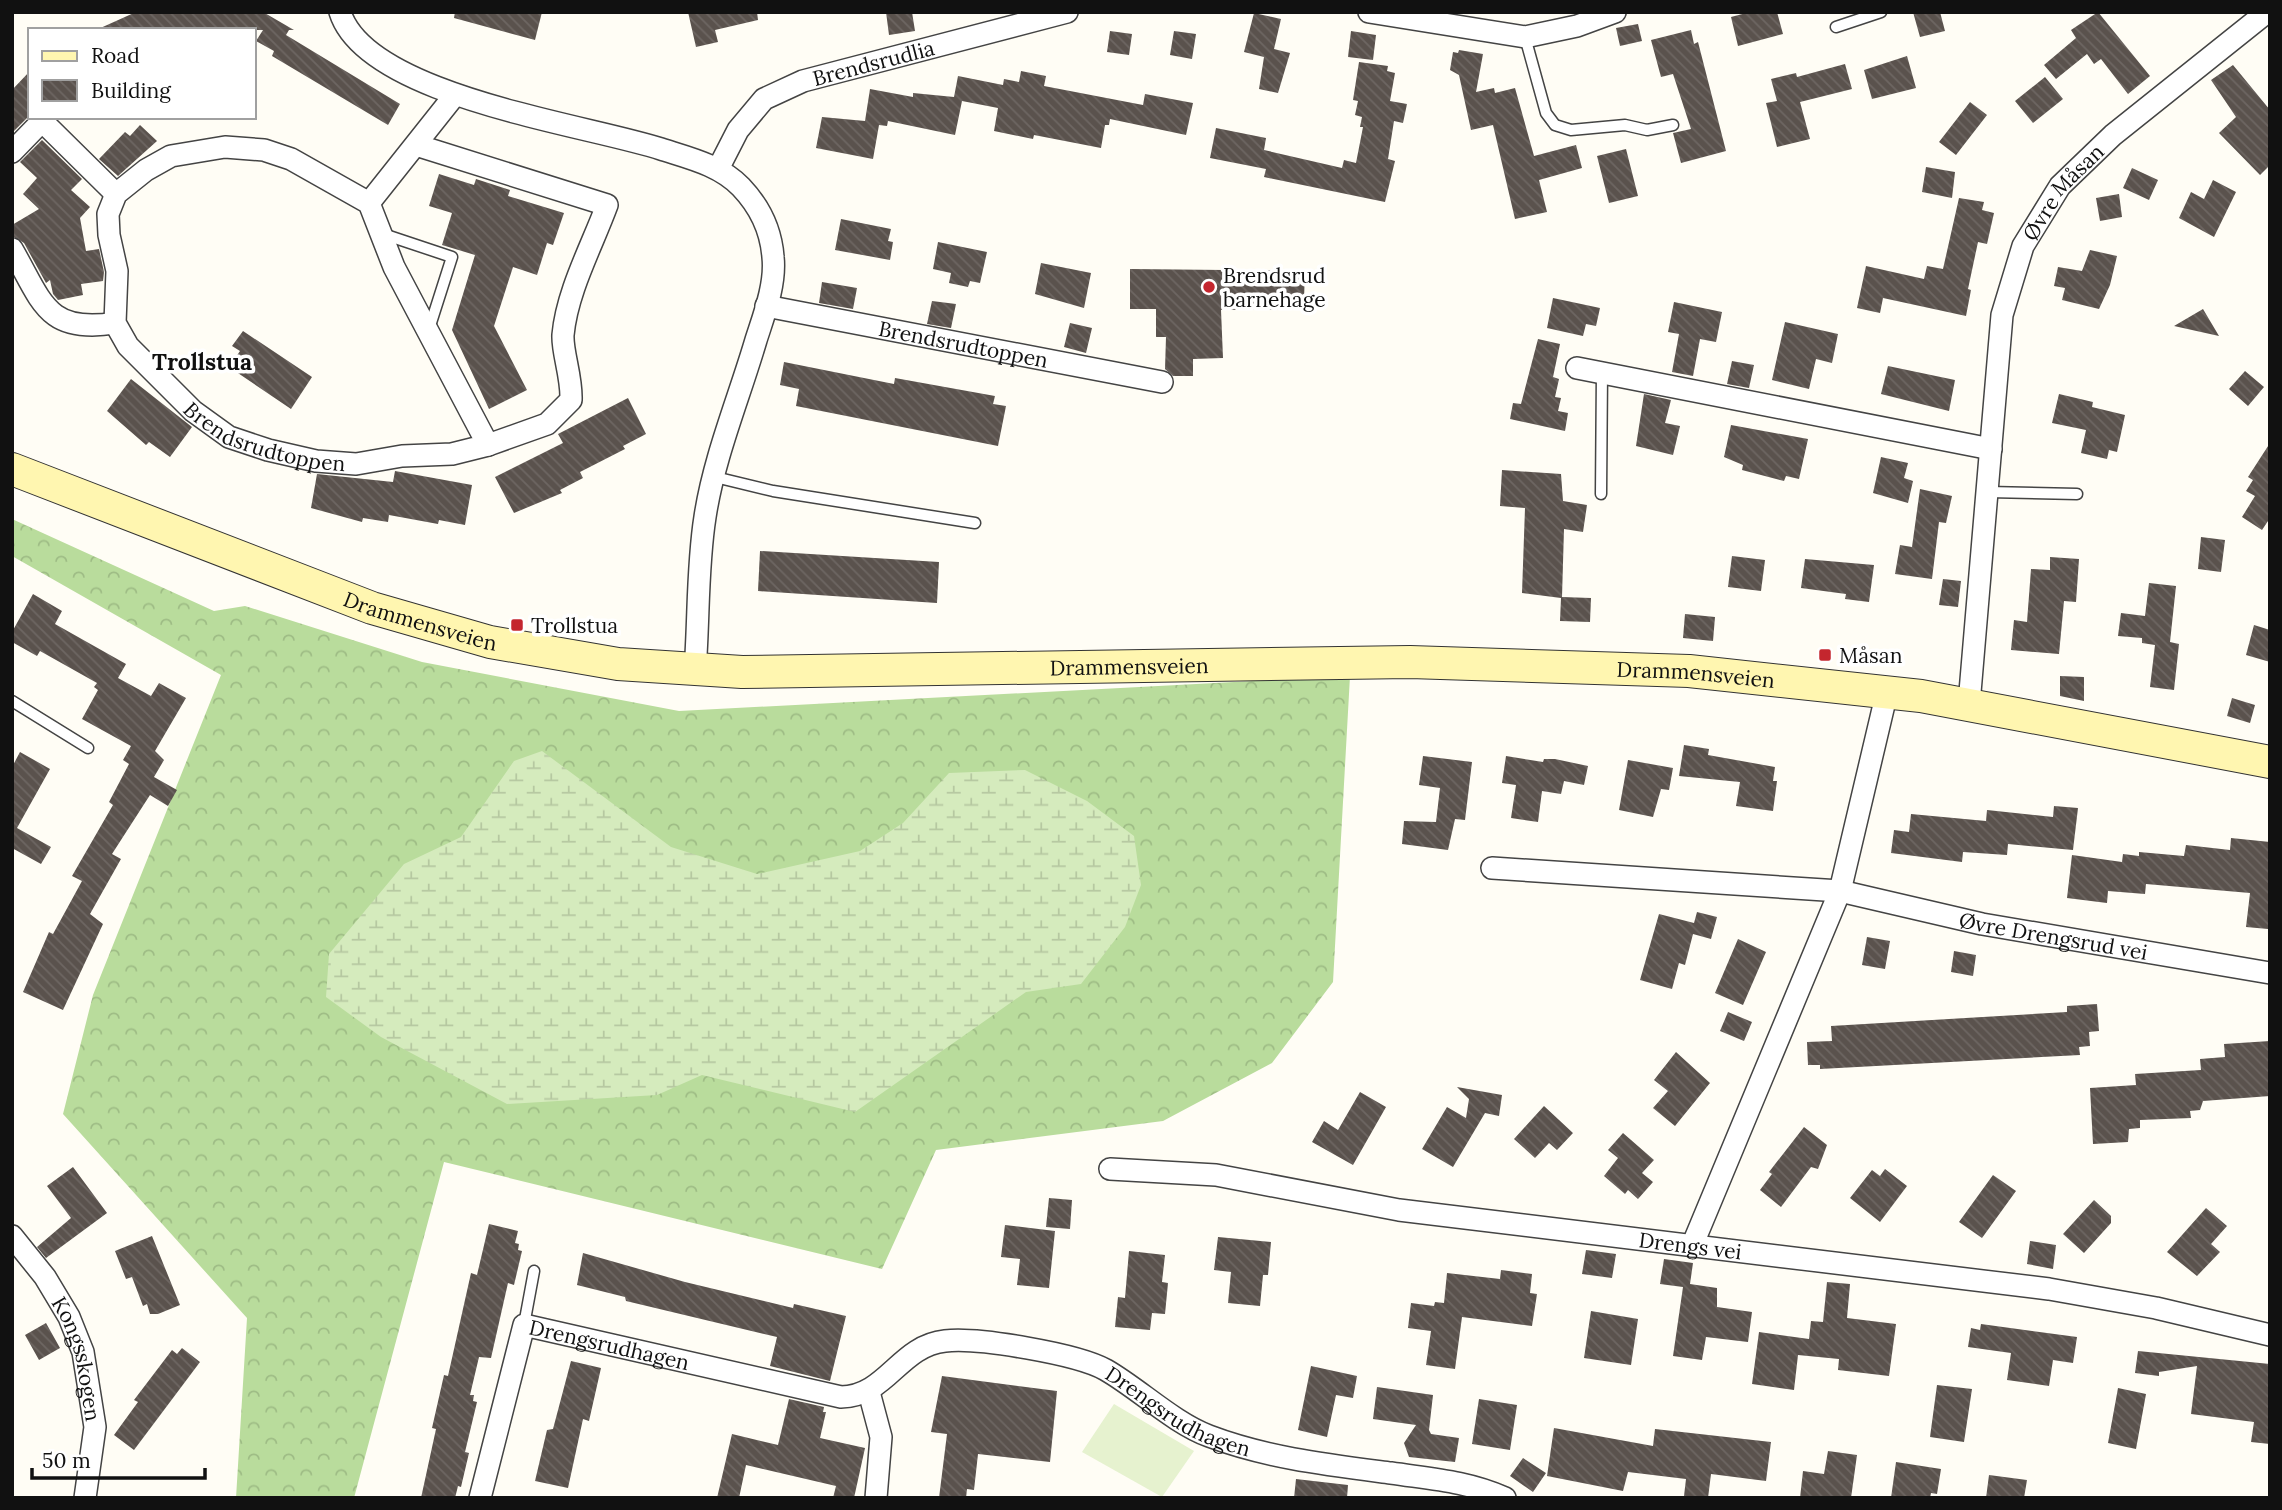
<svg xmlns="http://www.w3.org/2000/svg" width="2282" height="1510" viewBox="0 0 2282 1510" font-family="Lora,serif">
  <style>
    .forest { fill: url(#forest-crowns) }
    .wetland { fill: url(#wetland-marsh) }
    .pitch { fill: #e6f2cf }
    .building { fill: url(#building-back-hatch) }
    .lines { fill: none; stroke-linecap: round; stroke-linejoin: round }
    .lane-casing { stroke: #444; stroke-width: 13 }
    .street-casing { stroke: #444; stroke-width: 24 }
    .secondary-casing { stroke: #333; stroke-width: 34 }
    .lane { stroke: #fff; stroke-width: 10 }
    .street { stroke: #fff; stroke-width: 21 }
    .secondary { stroke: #fff6b0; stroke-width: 32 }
    .poi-dot { fill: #c4262e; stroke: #fff; stroke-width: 2.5 }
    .labels { text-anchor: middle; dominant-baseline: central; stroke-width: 7; stroke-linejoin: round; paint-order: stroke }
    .street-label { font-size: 21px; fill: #111; stroke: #fff }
    .poi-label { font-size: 21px; fill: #111; stroke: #fff; text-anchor: start }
    .neighbourhood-label { font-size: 23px; font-weight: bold; fill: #111; stroke: #fff }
  </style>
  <defs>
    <pattern id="forest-crowns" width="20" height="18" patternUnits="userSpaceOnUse" patternTransform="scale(1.75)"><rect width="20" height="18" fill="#b9dc9c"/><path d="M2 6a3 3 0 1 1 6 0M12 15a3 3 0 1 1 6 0" fill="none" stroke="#9ebc85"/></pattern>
    <pattern id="wetland-marsh" width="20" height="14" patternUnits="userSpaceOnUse" patternTransform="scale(1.75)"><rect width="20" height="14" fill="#d5ebbd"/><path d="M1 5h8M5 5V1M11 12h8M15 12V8" fill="none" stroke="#b6c8a1"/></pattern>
    <pattern id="building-back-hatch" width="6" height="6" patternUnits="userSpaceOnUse" patternTransform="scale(1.75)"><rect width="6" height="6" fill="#5a524d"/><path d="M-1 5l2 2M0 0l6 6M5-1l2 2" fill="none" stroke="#6d6662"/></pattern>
  </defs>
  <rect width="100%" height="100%" fill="#fffdf5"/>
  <!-- forest -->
  <path class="forest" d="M12,519l202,92 31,-5 177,56 257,49 671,-35 -17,306 -61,81 -109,58 -227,29 -54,119 -438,-107 -90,336h-118l11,-180 -184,-204 30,-119 128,-320 -209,-119z"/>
  <!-- wetland -->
  <path class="wetland" d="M542,751l129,96 86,27 103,-23 43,-28 46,-50 76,-3 62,31 47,35 7,49 -16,42 -44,57 -55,8 -171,120 -153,-37 -45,20 -150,9 -126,-67 -55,-40 3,-43 75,-90 57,-27 53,-76z"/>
  <!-- pitch -->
  <path class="pitch" d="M1114,1404l80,47 -32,46 -80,-45z"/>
  <!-- building -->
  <path class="building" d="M136,12h127l31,18h-5l-3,5 114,69 -12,21 -116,-69 2,-5 -18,-10 7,-11h-167z
    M455,12h87l-7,28 -81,-22z
    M688,12h69l1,8 -43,10 3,12 -22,5z
    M886,12h26l3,19 -26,4z
    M1750,12h27l6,22 -45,12 -7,-29z
    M1913,12h27l5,19 -25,6z
    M2098,12l52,64 -22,18 -27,-35 -7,5 -7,-10 -31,25 -12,-14 32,-27 -5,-8z
    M1254,13l27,6 -7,30 16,4 -12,40 -19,-4 5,-32 -20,-5z
    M1638,24l4,17 -22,5 -4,-18z
    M1691,30l3,14 4,-2 28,109 -45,12 -8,-30 18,-4 -18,-55 -12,3 -10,-37z
    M1110,31l22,3 -3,21 -22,-3z
    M1174,31l22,3 -4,25 -22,-4z
    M1351,31l25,4 -3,25 -25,-3z
    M1459,50l24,4 -7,38 18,-4 1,5 20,-5 19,68 42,-11 6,23 -43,12 8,32 -32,7 -22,-94 -22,5 -12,-55 -9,-5 3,-18 5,1z
    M1907,56l9,32 -44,11 -8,-29z
    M1359,62l29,4 -1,5 8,2 -5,28 17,3 -4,19 -9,-2 -6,38 7,2 -10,41 -121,-25 2,-8 -56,-11 6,-30 50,10 -2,12 78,18 2,-8 12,3 7,-36h-3l2,-10 -7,-2 3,-14 -5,-1z
    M1845,64l7,25 -52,13 10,37 -33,8 -11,-44 11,-2 -6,-22 25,-6 1,4z
    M2233,65l37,45v55l-10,10 -41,-42 17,-16 -25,-37z
    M30,71v44l-18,18v-43z
    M1021,71l25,5 -2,10 99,19 2,-11 48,9 -7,32 -76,-16 -1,6h-4l-4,23 -67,-13 -1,4 -39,-8 4,-23 -36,-7 -7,34 -67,-14 -1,5 -8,-1 -6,34 -57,-11 6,-31 43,4 5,-32 43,8v-4l41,4 4,-21 45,9 1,-6 15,3z
    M2045,77l18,22 -30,24 -18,-22z
    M1970,102l17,13 -31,40 -17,-13z
    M140,125l17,16 -39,35 -19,-17 26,-27 5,4z
    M42,140l40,39 -11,11 19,17 -10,11 6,33 13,-2 5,23 -1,9 -22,3 2,11 -25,5 -5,-6 -3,-14 -4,3 -22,-40 -12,-7v-11l27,-16 -16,-15 14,-16 -17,-16z
    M1626,149l12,47 -29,7 -12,-47z
    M1926,167l29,5 -3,26 -30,-6z
    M2132,168l26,12 -9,20 -26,-12z
    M439,174l35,11 2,-6 34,11 -2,6 56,17 -11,32 -6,-2 -10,32 -24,-8 -19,59 33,64 -38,19 -37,-79 23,-75 -33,-10 10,-32 -23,-7z
    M2213,180l23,12 -22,45 -35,-19 12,-26 13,7z
    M2119,194l3,23 -22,4 -4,-23z
    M1959,198l25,4 -2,8 12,3 -7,31 -9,-2 -10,47 3,1 -5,26 -83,-18 -3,15 -23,-5 9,-42 58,13 3,-13 16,3z
    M841,219l50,10 -3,12 5,1 -3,18 -55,-10z
    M938,242l49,10 -7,31 -10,-2 -2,6 -19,-4 2,-10 -18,-4z
    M2090,250l27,6 -7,29 -11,24 -37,-9 3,-12 -11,-2 4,-19 24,4z
    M1041,263l50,10 -7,35 -49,-14z
    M1130,269l175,2 -1,28 -25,-1v12h-58l2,48 -30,1v17h-20l-8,-7 1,-32h-10v-28h-26z
    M822,282l35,6 -4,21 -34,-6z
    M1553,298l47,10 -4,18 -10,-2 -3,12 -36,-8z
    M932,301l24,3 -5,24 -24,-4z
    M1674,302l48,10 -6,30 -16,-3 -7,37 -21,-4 7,-38 -11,-2z
    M2203,309l16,27 -45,-10z
    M1785,322l53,12 -6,29 -16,-4 -7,30 -37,-9z
    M1070,323l22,5 -6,25 -22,-6z
    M243,331l69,46 -21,32 -62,-42 11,-16 -8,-5z
    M1538,339l22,5 -7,33 6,2 -4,18 6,1 -3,13 10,2 -3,18 -55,-12 3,-16 8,1z
    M1732,361l22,4 -5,23 -22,-4z
    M784,362l110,22 1,-6 100,18 -2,8 13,2 -8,40 -202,-40 3,-17 -19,-4z
    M1888,366l67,14 -6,31 -68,-17z
    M2245,371l19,16 -16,19 -19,-17z
    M131,379l61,48 -22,30 -21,-15 -3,3 -39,-34z
    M1644,394l27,6 -6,23 15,3 -7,29 -37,-9z
    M2059,394l34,8 -1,5 33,8 -8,37 -8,-2 -2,9 -26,-6 5,-23 -34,-7z
    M628,398l18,36 -23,12 2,3 -45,23 3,6 -23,12 2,3 -48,20 -19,-36 68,-34 -5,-9z
    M1731,425l77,14 -9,40 -13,-3 -2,5 -42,-11 1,-5 -19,-8z
    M2270,443v75l-8,12 -20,-13 13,-21 -9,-5 7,-11 -5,-3z
    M1881,457l27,6 -4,15 9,3 -5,22 -35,-10z
    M1502,470l59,4 2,27 24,4 -4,27 -19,-3 -2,68 29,1 -1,24 -30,-1 1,-23 -39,-5 3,-85 -25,-2z
    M395,471l77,14 -7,40 -26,-5 -1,4 -49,-9 -1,7 -25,-4 -1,4 -51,-14 6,-34 76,8z
    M1920,489l32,7 -6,27 -7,-1 -7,57 -37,-5 5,-29 12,2z
    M2201,537l24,3 -4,32 -23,-3z
    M760,551l179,11 -2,41 -179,-12z
    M1732,556l33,4 -4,31 -33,-4z
    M2050,557l29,2 -3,43 -12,-1 -5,53 -48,-4 3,-30 13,2 4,-53 19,1z
    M1805,559l69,6 -5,37 -24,-3 1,-5 -45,-6z
    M1943,579l18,2 -3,26 -19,-2z
    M2149,583l27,3 -6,56 9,2 -5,46 -24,-3 5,-42 -13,-2v-5l-24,-2 3,-23 24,3z
    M33,594l29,17 -7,13 71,40 -8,14 33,18 8,-13 27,15 -31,53 9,9 -10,17 23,13 -9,16 -18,-11 -38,59 9,5 -31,55 13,10 -40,86 -40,-18 26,-60 4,2 29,-53 -10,-5 41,-71 -4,-3 20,-38 -6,-4 8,-14 -49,-27 16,-29 -4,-3 3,-4 -57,-32 -3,5 -25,-14v-10z
    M1685,614l30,3 -2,24 -30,-3z
    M2254,625l16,5v32l-24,-7z
    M2060,676l24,1v24l-24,-5z
    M2232,698l23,7 -5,18 -23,-7z
    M1684,745l25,4 -1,6 67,12 -2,14h4l-4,30 -37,-5 4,-24 -61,-6z
    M20,752l30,17 -33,59 34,19 -10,17 -29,-16v-81z
    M1423,756l49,6 -7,58 -10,-1 -7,31 -46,-6 2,-23 32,1 4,-34 -21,-3z
    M1506,756l37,6 1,-3h11l33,7 -4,19 -20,-4 -3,13 -19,-3 -4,31 -27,-4 5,-33 -14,-2z
    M1628,760l45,8 -4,22 -8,-1 -8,28 -34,-7z
    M2054,806l24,2 -5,42 -65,-6 -1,11 -44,-3 -1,10 -71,-9 3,-23 15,2 2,-18 75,7 1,-11 66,7z
    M2231,838l39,4 -2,87 -22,-2 4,-34 -104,-9 -1,10 -37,-3 -1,12 -40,-5 5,-43 50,7 1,-8 16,2v-4l45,4 2,-11 44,5z
    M1697,912l20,5 -6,22 -18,-5 -8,31 -6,-2 -7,26 -32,-9 19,-66 35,9z
    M1867,937l23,4 -5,28 -23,-4z
    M1738,939l28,13 -23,53 -28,-12z
    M1954,951l22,4 -3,21 -22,-4z
    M2097,1004l2,27 -10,1 1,14 -11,1 1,8 -260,14v-4h-12l-1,-23 25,-1 -1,-15 236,-14v-6z
    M1728,1012l24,10 -8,19 -24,-10z
    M2270,1041v55l-67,5 -3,9 -10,1 1,7 -51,2v8l-11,1 -1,13 -35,2 -3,-56 46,-3 -1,-11 66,-4 -1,-11 25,-2 -1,-13z
    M1676,1052l34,31 -35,43 -22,-18 15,-17 -14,-11z
    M1457,1087l45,8 -3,21 -14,-3 -32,54 -31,-18 25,-42 19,11 3,-19z
    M1360,1092l26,15 -33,58 -41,-23 12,-21 14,9z
    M1544,1106l29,27 -16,17 -8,-7 -14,15 -21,-19z
    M1804,1127l23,18 -9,24 -7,-2 -30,40 -21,-17 12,-16 -3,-2z
    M1623,1133l31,27 -12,13 11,9 -15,17 -10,-9 -3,4 -21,-18 14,-18 -10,-8z
    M73,1167l34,46 -61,45 -9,-11 34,-29 -24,-32z
    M1885,1169l22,17 -27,36 -30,-24 22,-28 8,6z
    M1993,1175l23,16 -34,47 -23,-16z
    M1049,1198l23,2 -2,29 -24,-2z
    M2094,1200l17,16v7l-27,30 -21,-19z
    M2206,1208l21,18 -16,18 9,8 -23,24 -30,-24z
    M489,1224l29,7 -3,12 4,1 -1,6 4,1 -8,34 -6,-2 -17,75 -12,-1 -9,38h4l-1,6 4,1 -12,50 4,1 -8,34 -3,-1 -3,12h-34l15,-69 -4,-1 12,-53 4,1 23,-103 6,2z
    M1005,1225l50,6 -6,57 -32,-3 3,-26 -19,-2z
    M152,1236l28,69 -22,9h-8l-3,-10 -4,2 -11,-29 -6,2 -11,-28z
    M1218,1237l53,5 -3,33h-5l-3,31 -32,-3 3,-31 -17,-2z
    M2030,1241l26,4 -3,24 -26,-5z
    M1586,1250l30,4 -4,24 -30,-4z
    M1129,1251l36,4 -3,27 6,1 -3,31 -13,-1 -2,17 -35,-3 3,-30 7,1z
    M583,1253l102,29 108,26 1,-4 52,12 -16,65 -60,-15 7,-29 -151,-36 -1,-4 -48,-12z
    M1664,1259l29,4 -3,21 27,4v19l35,5 -4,30 -42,-5 -4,23 -29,-4 10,-69 -23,-3z
    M1501,1270l31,4 -2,19 7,1 -5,32 -70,-9 -7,52 -29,-4 5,-34 -23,-3 3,-25 23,3 1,-4 9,1 3,-30 53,6z
    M1827,1282l23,2 -3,34 49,6 -7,52 -51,-6 1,-11 -41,-4 -4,35 -42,-6 7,-52 50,7 2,-18 12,1z
    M1591,1311l47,8 -7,46 -47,-7z
    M46,1323l14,25 -21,12 -14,-25z
    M1981,1324l96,13 -4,26 -20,-3 -4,26 -42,-6 4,-27 -43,-6 3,-19 9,2z
    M182,1348l18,14 -66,88 -20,-15 24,-33 -4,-2 38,-50 5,4z
    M2138,1351l132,13v80l-19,-2 3,-20 -63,-8 6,-48 -38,6v4l-24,-3z
    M571,1361l30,7 -12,53 -6,-2 -15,69 -33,-7 12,-51 6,-1z
    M1311,1366l46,10 -4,22 -17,-3 -9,42 -29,-7z
    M942,1376l115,15 -7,71 -72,-8 -4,36 -7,-1 -1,9h-27l8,-64 -16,-2z
    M1937,1385l35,4 -8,53 -34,-5z
    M1377,1387l56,8 -4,35 2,4 28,4 -4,24 -46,-5 -5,-14 12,-18 -43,-6z
    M2118,1388l28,6 -10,55 -28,-6z
    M789,1399l35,8 -1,5h3l-6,26 45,10 -11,50h-21l3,-12 -90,-21 -7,33h-22l15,-64 46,11z
    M1479,1399l38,6 -7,45 -38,-6z
    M1554,1428l99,18 2,-17 116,13 -5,39 -55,-7 -3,24h-8l-16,-2 2,-17 -58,-7 -5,19 -76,-15z
    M1828,1451l29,4 -6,43h-51l3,-27 21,3z
    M1523,1458l23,15 -13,19 -23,-16z
    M1896,1462l45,7 -4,25 -6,-1 -1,5h-39z
    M1989,1475l38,5 -3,18h-38z
    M1296,1479l52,6 -1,13h-53z"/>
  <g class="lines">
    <!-- lane casing -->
    <g class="lane-casing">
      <path id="lane" d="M1836,27l45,-15
        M1525,37l21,76 9,12 16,5 54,-5 22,5 26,-5
        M383,234l69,23 -23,72
        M715,477l58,14 202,32
        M1988,492l89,2
        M1601,494l1,-123
        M12,701l76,47
        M524,1325l10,-54"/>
    </g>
    <!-- street casing -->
    <g class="street-casing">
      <g id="street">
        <path d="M340,12c26,84 244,112 321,137 28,9 59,16 80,38 19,20 30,43 32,70 3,27 -9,58 -17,83 -17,58 -42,117 -51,177 -8,50 -6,103 -10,153"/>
        <path d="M1369,12l156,25 52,-11 38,-14"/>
        <path d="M42,121l74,73"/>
        <path d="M416,145l191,60c-15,41 -40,86 -44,130 -1,17 9,42 8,65l-24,24 -59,21"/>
        <path d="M12,152l34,-35"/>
        <path id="s1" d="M718,169l20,-39 26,-31 39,-18 264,-69"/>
        <path id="s2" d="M369,203l-78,-44 -27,-9 -39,-3 -54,9 -25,14 -30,24 -8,20 1,21 8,36 -2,52 13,23 65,65 36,26 39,13 48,11 40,3 46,-8 50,-2 36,-9 -94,-178 -25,-64 85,-107"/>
        <path d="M12,249c30,52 34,85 103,74"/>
        <path id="s3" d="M766,306l396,76"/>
        <path d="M1577,368l414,81"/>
        <path id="s4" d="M1969,704l33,-389 21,-69 37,-60 53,-51 154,-123"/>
        <path id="s5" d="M1492,868l348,23 142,33 288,49"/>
        <path id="s6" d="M1110,1169l106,6 183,35 650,79 107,19 114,27"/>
        <path id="s7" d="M12,1236l33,41 24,40 14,35 12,75 -10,71"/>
        <path d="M1692,1246l148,-355 47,-199"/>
        <path d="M869,1392l12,45 -5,61"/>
        <path id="s8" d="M480,1498l44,-173 317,72c46,-1 58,-51 104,-56 32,-4 133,13 161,29 33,19 68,53 103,66 58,22 120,29 182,37 40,6 76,8 114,25"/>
      </g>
    </g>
    <!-- secondary casing -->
    <g class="secondary-casing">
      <g id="secondary">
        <path id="s9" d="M12,469l360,139 118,34 128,22 124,8 668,-10 279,9 232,25 349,66"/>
      </g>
    </g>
    <!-- lane -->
    <use href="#lane" class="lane"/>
    <!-- street -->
    <use href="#street" class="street"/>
    <!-- secondary -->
    <use href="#secondary" class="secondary"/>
  </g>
  <!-- markers -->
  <g class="poi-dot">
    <circle cx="1209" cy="287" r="7"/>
    <rect x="510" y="618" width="14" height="14" rx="3.5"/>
    <rect x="1818" y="648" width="14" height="14" rx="3.5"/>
  </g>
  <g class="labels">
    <!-- street labels -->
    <g class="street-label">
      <text stroke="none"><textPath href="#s1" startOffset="200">Brendsrudlia</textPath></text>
      <text stroke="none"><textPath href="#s4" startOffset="530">Øvre Måsan</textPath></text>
      <text stroke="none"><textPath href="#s3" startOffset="201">Brendsrudtoppen</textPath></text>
      <text stroke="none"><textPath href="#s2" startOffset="607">Brendsrudtoppen</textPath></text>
      <text stroke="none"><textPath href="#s9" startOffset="436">Drammensveien</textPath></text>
      <text stroke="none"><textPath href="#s9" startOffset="1150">Drammensveien</textPath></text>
      <text stroke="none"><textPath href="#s9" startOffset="1717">Drammensveien</textPath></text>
      <text stroke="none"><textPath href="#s5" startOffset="567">Øvre Drengsrud vei</textPath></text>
      <text stroke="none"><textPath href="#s6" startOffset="586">Drengs vei</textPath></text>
      <text stroke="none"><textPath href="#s8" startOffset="266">Drengsrudhagen</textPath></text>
      <text stroke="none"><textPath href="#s7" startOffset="142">Kongsskogen</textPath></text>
      <text stroke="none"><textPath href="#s8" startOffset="873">Drengsrudhagen</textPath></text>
    </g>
    <!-- poi labels -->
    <g class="poi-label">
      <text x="1223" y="275">Brendsrud<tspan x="1223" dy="24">barnehage</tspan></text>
      <text x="531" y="625">Trollstua</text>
      <text x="1839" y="655">Måsan</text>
    </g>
    <!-- neighbourhood labels -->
    <g class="neighbourhood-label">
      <text x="202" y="361">Trollstua</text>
    </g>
  </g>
  <!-- border -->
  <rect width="2282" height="1510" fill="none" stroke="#111111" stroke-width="28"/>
  <!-- legend -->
  <rect x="28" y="28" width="228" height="91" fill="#ffffff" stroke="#a0a0a0" stroke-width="2"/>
  <rect x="42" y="51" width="35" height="10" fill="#fff6b0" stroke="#a0a0a0" stroke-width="2"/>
  <text x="91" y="63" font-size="21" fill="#111111">Road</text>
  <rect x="42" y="80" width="35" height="21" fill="url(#building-back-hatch)" stroke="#a0a0a0" stroke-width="2"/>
  <text x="91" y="98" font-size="21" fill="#111111">Building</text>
  <!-- scale -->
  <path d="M32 1468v10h173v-10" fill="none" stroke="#111111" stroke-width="3.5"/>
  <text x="42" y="1468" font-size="21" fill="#111111" stroke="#ffffff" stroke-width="5" paint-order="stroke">50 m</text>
</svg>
